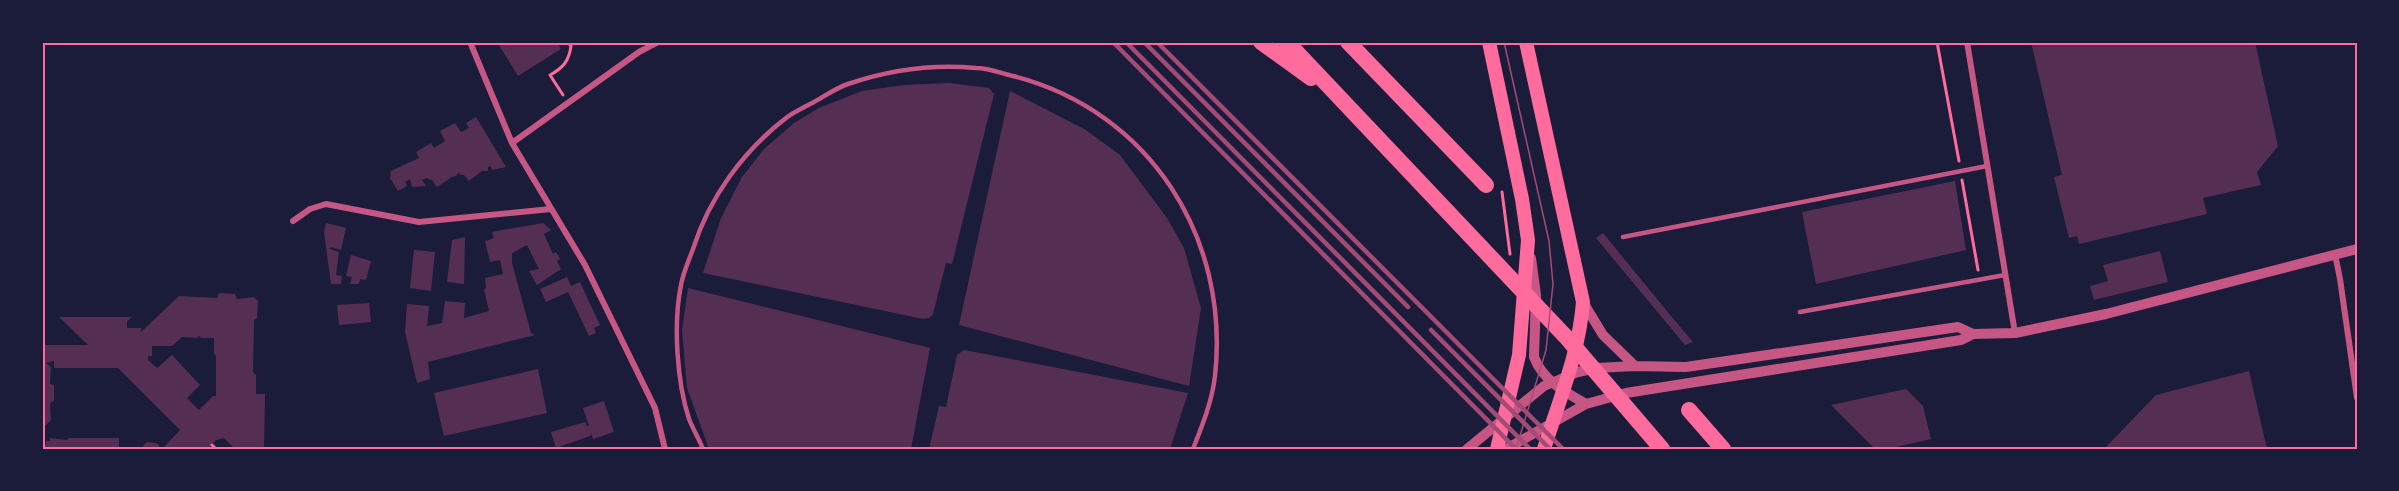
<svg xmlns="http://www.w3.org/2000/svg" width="2399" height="491" viewBox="0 0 2399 491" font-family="Lora,serif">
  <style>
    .building { fill: #542f53; fill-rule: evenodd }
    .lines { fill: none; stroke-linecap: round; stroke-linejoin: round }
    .path { stroke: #ff6b9d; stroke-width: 3 }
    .service { stroke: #c65784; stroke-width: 4.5 }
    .minor { stroke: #c65784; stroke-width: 6 }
    .tertiary { stroke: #c65784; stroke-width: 10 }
    .primary { stroke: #ff6b9d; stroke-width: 14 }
    .motorway { stroke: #ff6b9d; stroke-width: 16 }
    .tram { stroke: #a44b75; stroke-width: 1.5 }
    .rail { stroke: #a44b75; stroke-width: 4.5 }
    .neatline { fill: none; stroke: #ff6b9d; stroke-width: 2 }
  </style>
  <rect width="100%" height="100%" fill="#1b1b3a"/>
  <!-- building -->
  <path class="building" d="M497,42h60l4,7 -43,27z
    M2031,42h224l23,104 -21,26 4,13 -58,13 4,16 -128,30 -2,-8 -8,2 -15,-61 8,-2z
    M949,83l40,5 5,6 -42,170 -6,-1 -13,51 -4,4 -6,1 -220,-46 18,-55 21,-41 22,-28 30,-26 25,-15 43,-17 41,-6z
    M1010,91l76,39 34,25 47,63 17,30 17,60 -12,78 -230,-61z
    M476,117l30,50 -14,3 -1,-4 -3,1v4h-6l-13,10 -5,-6h-4l-1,-3 -3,4 -4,1 -15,10 -5,-7 -6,-2 -4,2 4,6 -14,1 -2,-8 -5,3 2,4 -9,5 -8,-13 1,-7 28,-13 -3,-6 15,-9 3,5 11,-7 -5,-10 15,-8 6,9 8,-4 -3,-5z
    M1955,181l11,69 -150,34 -14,-72z
    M326,223l20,5 -5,22 -10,-3 -1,2 9,3 -3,23 6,1 -1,8h-10l-7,-52z
    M543,223l8,7 -7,4 9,20 3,-2 4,7 -3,2 4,8 -24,16 -8,-14 10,-2 -12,-24 -15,8v10l19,70 4,2 -107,27 2,17 -13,4 -12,-51 2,-28 22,2 -2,20 15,-3 3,-22 20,2 -1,15 25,-7 -5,-22 2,-1 -1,-10 18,-4 -3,-14 -10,2 -5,-21 9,-3 -2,-6z
    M1603,233l68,83 22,26 -8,3 -89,-107z
    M465,237l-1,47 -17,-2 5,-42z
    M414,250l21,2 -4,39 -21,-3z
    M2160,251l8,31 -74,18 -4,-14 18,-5 -5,-16z
    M351,255l20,6 -5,19 -6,-1 -1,5h-9l2,-7 -6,-1z
    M567,277l4,9 9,-4 20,43 -6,3 2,5 -7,3 -21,-44 -22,10 -6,-13z
    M688,288l242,60 -19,101h-202l-22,-61 -5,-58z
    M219,293l16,1 2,5 17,-2 4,4 -1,17 -3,2 -1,52 3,3v19h9l-1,54 -31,-1 -9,-9 -8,2 -8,9h-46l18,-19 -62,-62h-64v-7l-8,2 5,4 -1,17 4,1v15l-4,4 1,16 -5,5h-4v-80h46l-29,-28h73l-5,4v7h14v4l38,-36 38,2zM199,336l2,2h13v15l2,3v40h-3l-14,14 -12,-12 13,-13 -28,-30 -15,13 -9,-8v-4h4v-10h20l10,-9 15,1z
    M369,303l2,19 -32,3 -2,-20z
    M964,350l224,43 -18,56h-241l10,-43 7,1 11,-52z
    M538,369l9,44 -103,23 -10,-43z
    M2249,371l18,78h-163l52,-54z
    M1906,389l17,17 8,33 -44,10h-12l-44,-44z
    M604,401l10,31 -21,7 -2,-6 -1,3 -34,12 -5,-16 34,-10 2,4h2l-6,-18z
    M50,438l17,2 2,-2h50v11h-77l1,-5h3v-3h4z
    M147,442l9,1 3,2 1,4h-16l-1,-3z"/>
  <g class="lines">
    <!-- path -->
    <path class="path" d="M1937,42l22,119
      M563,95l-13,-20c13,-7 19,-14 21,-29l-3,-4
      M1962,180l16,90
      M1502,192l8,62
      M212,445l4,4"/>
    <!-- service -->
    <path class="service" d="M1623,237l364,-71
      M1800,312l205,-37
      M703,449c-4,-10 -10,-20 -14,-30 -12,-37 -16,-95 -8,-134 2,-12 8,-25 12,-36 16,-51 50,-98 93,-131 8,-6 19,-11 28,-16 11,-6 22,-14 34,-18 41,-14 85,-20 128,-16 12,0 25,5 37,8 137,35 217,162 202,300 -3,26 -13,50 -22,73"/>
    <!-- minor -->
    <path class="minor" d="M470,42l42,101 73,122 70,143 10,41
      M1967,42l48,291
      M512,143l127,-91 19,-10
      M293,221l17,-12 16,-5 93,18 132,-13
      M2335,254l5,25 17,119"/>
    <!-- tertiary -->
    <path class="tertiary" d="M1531,258l5,37 -2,62c9,24 31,35 52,47
      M1583,302l20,33 32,31
      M1467,449l77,-63 34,-14 18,-4 39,-2 51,1 272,-40 15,7 42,-1 91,-19 251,-65
      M1506,449l80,-45 40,-11 335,-53 12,-6"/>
    <!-- primary -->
    <path class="primary" d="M1489,42l33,157 6,41 -9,115 -22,94
      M1526,42l57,260c-4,52 -24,98 -39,147"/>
    <!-- motorway -->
    <path class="motorway" d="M1261,42l50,36
      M1287,42l280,296 95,111
      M1348,42l138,143
      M1689,410l34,39"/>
    <!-- tram -->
    <path class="tram" d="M1504,42l45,199 4,43 -7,66 -30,99"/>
    <!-- rail -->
    <path class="rail" d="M1113,42l403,407
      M1126,42l404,407
      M1144,42l264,265
      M1157,42l406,407
      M1431,330l119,119"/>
  </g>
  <!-- border -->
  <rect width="2399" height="491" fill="none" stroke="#1b1b3a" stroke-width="87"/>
  <rect x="44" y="44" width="2312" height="404" class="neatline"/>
</svg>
